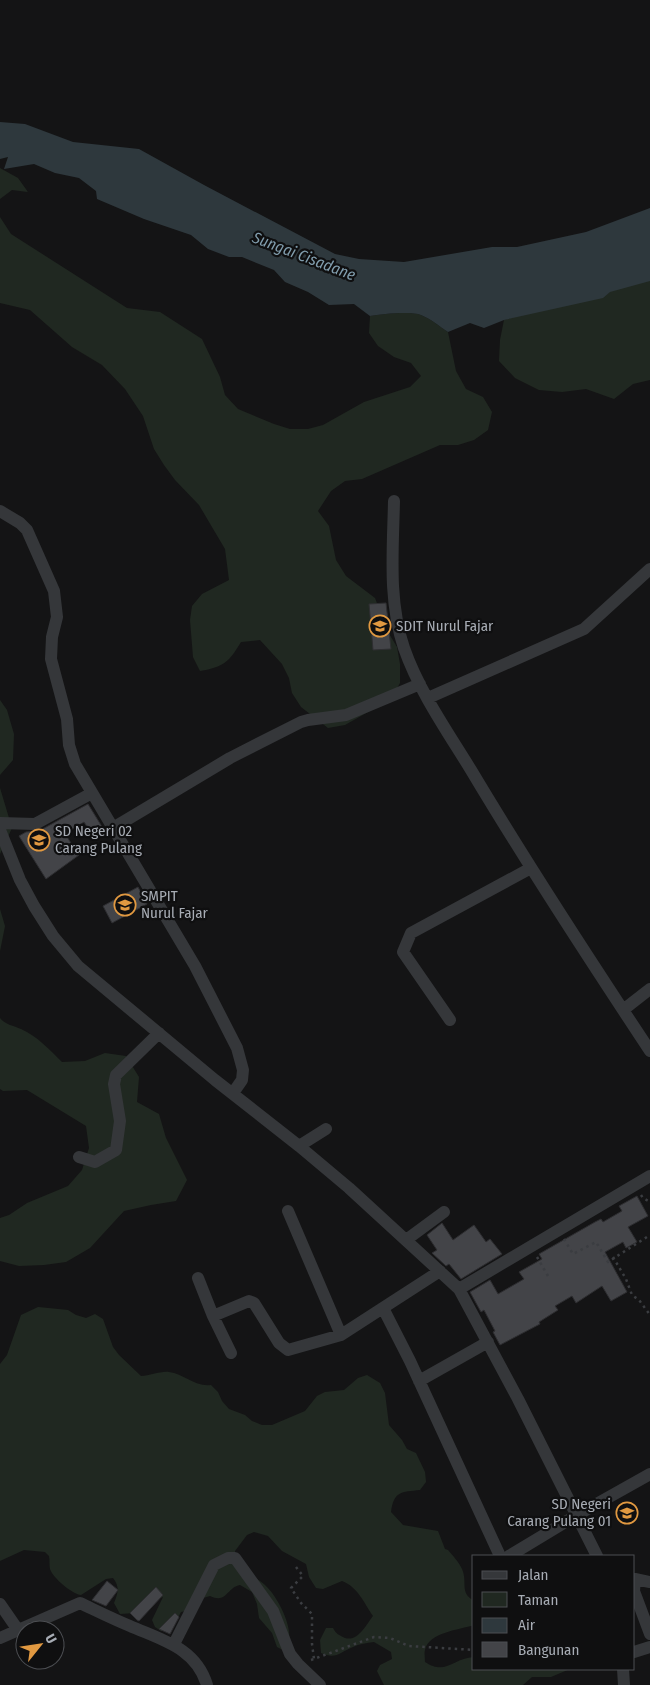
<svg xmlns="http://www.w3.org/2000/svg" width="650" height="1685" viewBox="0 0 650 1685" font-family="'Fira Sans Condensed',sans-serif">
  <style>
    .green { fill: #202821 }
    .water { fill: #2e383d }
    .building { fill: #434448; stroke: #2e2e31 }
    .lines { fill: none; stroke-linecap: round; stroke-linejoin: round }
    .path { stroke: #3b3d41; stroke-width: 2.5; stroke-dasharray: 2.5 4; stroke-linecap: butt }
    .minor { stroke: #35373a; stroke-width: 12 }
    .labels { text-anchor: middle; dominant-baseline: central; stroke-width: 4.5; stroke-linejoin: round; paint-order: stroke }
    .poi-label { font-size: 15px; fill: #a7acb4; stroke: #0f0f10; text-anchor: start }
    .water-label { font-size: 16px; font-style: italic; fill: #819dad; stroke: #0f0f10 }
  </style>
  <rect width="100%" height="100%" fill="#141415"/>
  <!-- green -->
  <path class="green" d="M0,168l18,10 10,14 -16,-2 -12,9z
    M0,217l11,17 116,74 33,4 42,27 18,38 5,18 13,14 36,15 16,5h18l15,-4 41,-23 46,-15 11,-11 -10,-13 -17,-6 -16,-11 -9,-13 1,-17c12,-2 41,-5 51,-1 10,4 18,11 27,17l8,39 10,18 17,8 9,15 -4,18 -14,10 -16,5h-18l-78,34 -17,2 -14,10 -13,20 11,15 7,34 10,16 29,22 13,34 9,15 3,17v19l-9,16 -46,26 -17,3 -27,-21 -9,-14 -3,-15 -7,-14 -22,-24 -19,2c-12,20 -17,25 -41,29l-7,-14 -3,-37 2,-14 10,-12 27,-14 -4,-31 -26,-44 -24,-25 -11,-15 -10,-16 -11,-33 -18,-27 -23,-24 -30,-18 -42,-37 -30,-7z
    M650,272v108l-17,4 -19,15 -28,-10 -24,3 -23,-2 -24,-12 -16,-17 1,-21 4,-20z
    M0,700l7,10 7,24 -1,26 -13,15z
    M0,788l12,40 -12,26z
    M0,909l5,17 -5,25z
    M0,1018c4,6 14,8 21,11 16,7 29,21 41,33l23,-1 20,-8 21,3 13,21 -2,25 22,12 7,24 21,42 -11,21 -25,4 -27,6 -34,37 -24,14 -22,3 -25,1 -19,-5v-43l9,-3 18,-12 41,-17 14,-16 7,-22 -3,-22 -59,-36 -24,1 -3,-2z
    M38,1307l30,3 8,5 10,3 9,-4 8,5 10,28 6,8 22,21c9,0 19,-5 28,-4 15,2 26,15 42,13l7,7 4,9 7,8 16,6 7,6 10,4h10l33,-14 12,-15 8,-4 19,-2 14,-12 9,-3 13,8 5,10 4,32 13,15 5,9 9,4 9,19 1,10 -6,8c-19,2 -26,1 -29,22l12,13 35,6 7,18 3,1c5,6 11,12 14,19 6,14 -3,23 12,32v24c-15,5 -45,7 -49,25 -1,3 0,8 0,12 21,14 28,-4 49,-5v12h96l-19,8h-19l-9,8h-139l-7,-14 3,-6 12,-6 -1,-7 -17,-10c-7,1 -15,2 -21,5 -13,5 -17,13 -32,6l-1,-13 6,-12h7c3,6 6,7 12,10 13,4 21,-13 28,-22 -9,-13 -15,-29 -31,-35l-19,8 -7,-1 -7,-11 -3,-13 -24,-13 -14,-15 -14,-4 -7,3 -12,16c2,24 20,23 32,36 11,11 27,41 21,57 -1,2 -3,4 -5,6l-6,-3 -5,-14 -13,-15 -2,-14 -5,-12 -12,-7c-14,3 -13,19 -30,11l-7,2 -9,11 -13,3c-5,10 -8,17 -20,19l-6,-4 -3,-7 11,-23 -3,1 -4,-10 -21,25 -15,1 -6,-11c4,-10 6,-16 -1,-25l-7,1 -25,16c-9,-1 -28,-17 -31,-26 -1,-4 0,-9 -1,-13l-4,-4 -21,-2 -24,11v-197l7,-9 14,-40z"/>
  <!-- water -->
  <path class="water" d="M0,122l25,2 48,18 66,7 65,36 131,69 24,5 45,3 88,-15h25l69,-15 64,-24v73l-40,11 -7,6 -99,22 -20,8 -14,-5 -22,9c-9,-6 -17,-13 -27,-17 -10,-4 -39,-1 -51,1l-16,-12 -25,1 -21,-13 -23,-10 -11,-12 -32,-13h-13l-21,-8 -17,-14 -47,-16 -47,-20 -1,-8 -17,-13 -24,-5 -21,-9 -30,5 4,-12 -8,2z"/>
  <!-- building -->
  <path class="building" d="M386,603l5,46 -18,1 -4,-46z
    M88,804l16,26 -10,7 -10,-15 -19,12 14,21 -33,24 -27,-43 7,-4 13,-1z
    M138,887l9,17 -35,19 -9,-17z
    M637,1196l11,20 -20,11 9,15 -11,6 -3,-6 -18,10 22,40 -16,9 -9,-15 -26,17 -4,-7 -17,10 3,4 -19,12 1,2 -40,21 -7,-13 2,-1 -11,-21 -3,2 -11,-20 20,-12 8,14 26,-15 -5,-7 23,-13 -3,-5 56,-32 6,-3 2,3 19,-11 -3,-5z
    M442,1223l11,17 21,-15 12,17 4,-3 12,15 -41,25 -12,-15 -3,2 -14,-13 5,-3 -10,-15z
    M107,1581l11,9 -12,16 -14,-6z
    M156,1587l7,8 -24,26 -2,-1 -7,-7z
    M175,1613l4,4 -9,17 -11,-5z"/>
  <g class="lines">
    <!-- path -->
    <path class="path" d="M641,1195l2,3 7,4
      M564,1239l9,15 23,-12 12,20 42,-27
      M537,1257l11,19
      M613,1257l13,22 6,16 7,5 11,15
      M296,1567l7,9 -12,12 10,15 11,11v30l2,15
      M311,1660l63,-23 16,1 19,8 65,4"/>
    <!-- minor -->
    <path class="minor" d="M394,501c-1,49 -6,100 10,147 15,43 43,83 67,122 49,82 100,161 152,240
      M0,511l20,12 7,7 27,61 3,26 -5,20 -1,22 16,60 2,26 6,19 120,202 42,82 6,22 -1,10 -9,13
      M428,698l156,-69 66,-60
      M0,823l35,1 57,-31
      M113,828l117,-70 71,-36 7,-2 38,-5 74,-31
      M0,830l20,50 14,26 19,30 25,30 137,114 84,66 50,42 110,101 59,110 79,157
      M650,989l-27,21 27,41
      M450,1020l-47,-68 8,-19 120,-65
      M299,1146l27,-17
      M79,1157l16,5 21,-12 4,-29 -6,-37 2,-9 43,-42
      M288,1211l53,124
      M406,1240l38,-28
      M198,1278l15,38 18,37
      M459,1289l191,-113
      M383,1308l27,53 90,195
      M213,1316l36,-15 5,2 25,40 9,7 53,-15 99,-64
      M419,1381l69,-39
      M509,1556l68,-41 73,-41
      M650,1582l-15,-3 -1,12 16,43
      M0,1604l18,26
      M0,1638l80,-35c17,8 33,16 50,23 32,14 66,22 77,59
      M174,1644l40,-79 14,-7h7l38,53 17,43 8,10 22,21
      M634,1652l16,-5
      M623,1669l1,16"/>
  </g>
  <!-- icons -->
  <defs>
    <g id="school-ring" transform="scale(1.125)"><circle r="9.5" fill="#0f0f10" stroke="#e19941" stroke-width="1.5"/><path d="M0-5L7-2L0 1L-7-2ZM-4 1L0 2.5L4 1V4Q0 6-4 4Z" fill="#e19941"/></g>
  </defs>
  <g fill-rule="evenodd">
    <use href="#school-ring" x="380" y="626"/>
    <use href="#school-ring" x="39" y="840"/>
    <use href="#school-ring" x="125" y="905"/>
    <use href="#school-ring" x="627" y="1513"/>
  </g>
  <g class="labels">
    <!-- poi labels -->
    <g class="poi-label">
      <text x="396" y="626">SDIT Nurul Fajar</text>
      <text x="55" y="831">SD Negeri 02<tspan x="55" dy="17">Carang Pulang</tspan></text>
      <text x="141" y="896">SMPIT<tspan x="141" dy="17">Nurul Fajar</tspan></text>
      <text x="611" y="1504" text-anchor="end">SD Negeri<tspan x="611" dy="17">Carang Pulang 01</tspan></text>
    </g>
    <!-- water labels -->
    <g class="water-label">
      <text transform="translate(304 256) rotate(21)">Sungai Cisadane</text>
    </g>
  </g>
  <!-- legend -->
  <rect x="472" y="1555" width="162" height="115" fill="#0f0f10" stroke="#4c4e52"/>
  <rect x="482" y="1571" width="25" height="8" fill="#35373a" stroke="#4c4e52"/>
  <text x="518" y="1580" font-size="15" fill="#a7acb4">Jalan</text>
  <rect x="482" y="1592" width="25" height="15" fill="#202821" stroke="#4c4e52"/>
  <text x="518" y="1605" font-size="15" fill="#a7acb4">Taman</text>
  <rect x="482" y="1618" width="25" height="15" fill="#2e383d" stroke="#4c4e52"/>
  <text x="518" y="1630" font-size="15" fill="#a7acb4">Air</text>
  <rect x="482" y="1642" width="25" height="15" fill="#434448" stroke="#4c4e52"/>
  <text x="518" y="1655" font-size="15" fill="#a7acb4">Bangunan</text>
  <!-- north arrow -->
  <g transform="translate(40 1645) rotate(60)"><circle r="24" fill="#0f0f10" stroke="#4c4e52"/>
  <path d="M0-4L9 19L0 12L-9 19Z" fill="#e19941"/>
  <text y="-8" font-size="14" font-weight="bold" text-anchor="middle" fill="#a7acb4">U</text>
  </g>
</svg>
